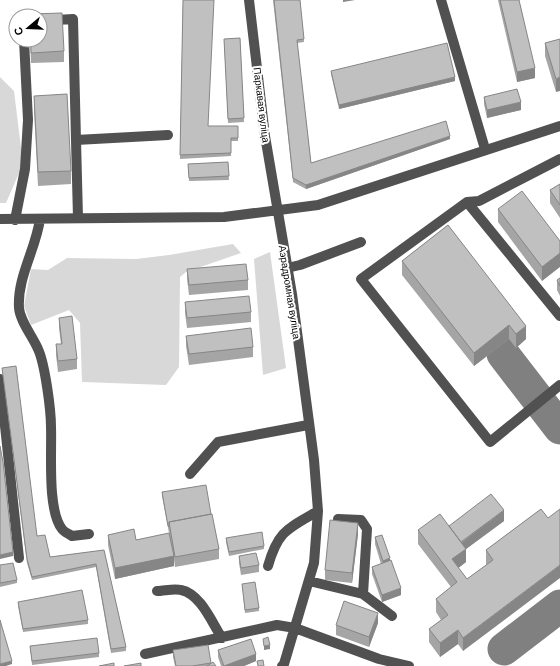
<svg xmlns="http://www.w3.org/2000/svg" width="560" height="666" viewBox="0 0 560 666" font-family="Barlow,sans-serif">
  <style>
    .green { fill: #d8d8d8 }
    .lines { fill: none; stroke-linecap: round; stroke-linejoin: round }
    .taxiway { stroke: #808080; stroke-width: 33 }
    .minor { stroke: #515151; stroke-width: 10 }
    .wall { fill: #a5a5a5 }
    .shaded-wall { fill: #868686 }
    .building { fill: #c0c0c0; stroke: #868686 }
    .labels { text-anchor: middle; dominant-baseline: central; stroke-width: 4; stroke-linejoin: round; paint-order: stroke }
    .street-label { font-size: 10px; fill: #000; stroke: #fff }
  </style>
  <rect width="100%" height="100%" fill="#fff"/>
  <!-- green -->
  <path class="green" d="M0,77l14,14 9,73 -17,39h-6z
    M233,244l8,9 -55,19 -6,5 -1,90 -13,18 -84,-3 -2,-59 -11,-13 -38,15 -7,-19 7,-37 17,1 19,-12 69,1 33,-4z
    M270,252l16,116 -23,7 -9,-116z"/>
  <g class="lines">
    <!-- taxiway -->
    <path class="taxiway" d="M503,354l57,74
      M504,649l56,-43"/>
    <!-- minor -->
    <path class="minor" d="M249,0l16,136 27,158 22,166 4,51 -4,52 -30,101 -2,2
      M441,0l44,149
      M40,21l33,-2 3,121
      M467,202l12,-1 81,-42
      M78,218l-2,-78 92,-5
      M0,219l224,-2 94,-12 242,-79
      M40,219c-4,30 -23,58 -21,89 1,13 14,29 19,41 7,15 13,61 13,78 1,25 -4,83 11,102 2,3 7,5 10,7l17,-2
      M15,220l10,-51 3,-49 -4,-80
      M287,268l13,-3 61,-23
      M560,316l-93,-114 -106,77 129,163 70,-57
      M0,379l19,179
      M190,474l28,-32 90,-17
      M338,519l23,1 6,9 -4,65
      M268,566c10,-35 19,-37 50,-55
      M309,581l54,13 29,22
      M157,591c7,0 17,-3 24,-1 20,4 31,33 41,48
      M145,654l132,-29 18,3 84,31 30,7"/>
  </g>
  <!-- wall -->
  <path class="wall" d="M183,0l25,126h30v15h-7v15l-51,3z
    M273,0h27l4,42 -7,1 14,120 139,-24 -144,50 -13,-7z
    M498,0h21l16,78 -18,4z
    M240,38l4,84 -16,1 -4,-84z
    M560,39l-4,53 -11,-36v-13z
    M30,40h10l24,11v11l-33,1z
    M331,71l124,10 -116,28 -8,-35z
    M34,96l37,75v13l-33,2 -4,-76z
    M484,97l37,13 -34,8 -3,-14z
    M228,162l1,18 -40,1 -1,-17z
    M560,184v34l-10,-15v-13z
    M498,209l62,32 -18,40 -44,-59z
    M448,225l78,114 -10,9 -7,-9 -35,27 -72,-91v-14z
    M187,269l61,11v10l-59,5 -2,-16z
    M560,278v18l-3,-6v-10z
    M185,302l66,10v10l-64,6 -2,-15z
    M59,318l18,41v10l-19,3 -2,-17v-11h5l-2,-16z
    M186,336l67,11v10l-64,8 -3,-19z
    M2,368l35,168 13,21 54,-7 22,97v4l-15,2 -15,-86 -64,13 -5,-17z
    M162,492l49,22 8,35v10l-44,8 -1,-8v7l-59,13 -7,-34v-10l28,5 34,-2 -8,-42z
    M541,509l-78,142 -5,-7 -18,13 -11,-15v-13l12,-9 -5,-8v-13l15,-12 -33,-43v-14l31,-4 55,-5 -38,28v13l-8,6 9,11 19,-14v-15z
    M358,534l-6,49 -27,-3v-10z
    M375,537l15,24 11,34 -19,7 -10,-28v-7l9,-3 -6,-20z
    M226,538l38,8v3l-35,7 -3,-14z
    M239,556l20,9v7l-18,3 -2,-12z
    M0,565l17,15v3l-17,4z
    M242,584l17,24v3l-14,2z
    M18,602l70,18v4l-65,8 -5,-26z
    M378,623l-9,24 -33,-12v-10z
    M30,646l69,7v4l-67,8z
    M173,650l38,13 5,3h-41l-2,-9z
    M218,650l38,11 -12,5h-23l-3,-9z"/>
  <!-- shaded-wall -->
  <path class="shaded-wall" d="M343,0h12l-12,2z
    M535,68v10l-18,4v-10z
    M455,77v4l-116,28v-4z
    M560,77v14l-4,1v-13z
    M521,102v8l-34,8v-8z
    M450,136v3l-144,50v-4z
    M560,253v14l-18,14v-14z
    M509,325v14l-35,27v-13z
    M526,326v13l-10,9v-14z
    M504,510v11l-38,28v13l-14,11v-14l8,-15z
    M358,523v11l-6,49v-10z
    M13,552v4l-13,3v-4z
    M174,556v10l-59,13v-11z
    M390,558v7l-7,3v-7z
    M560,565v13l-97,73v-13z
    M401,588v7l-19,7v-7z
    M378,613v10l-9,24v-10z
    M458,630v14l-18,13v-14z
    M270,645v4l-6,1v-4z
    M256,654v7l-12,5h-20z
    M12,661v3l-6,2h-6v-2z"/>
  <!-- building -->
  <path class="building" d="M183,0h31l-6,126h30v12h-7v15l-51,2z
    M274,0h26l4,39 -7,1 14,123 135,-42 4,15 -144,49 -13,-7z
    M500,0h19l16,68 -18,4z
    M62,13l2,38 -33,2v-13h9v-24h-11v-2z
    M240,38l4,80 -16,1 -4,-80z
    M560,39v38l-4,2 -11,-36z
    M447,43l8,34 -116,28 -8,-34z
    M517,89l4,13 -34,8 -3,-13z
    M67,94l4,77 -33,1 -4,-76z
    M228,162l1,14 -40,2 -1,-14z
    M560,184v21l-10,-15z
    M522,191l38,50v12l-18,14 -44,-58z
    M448,225l78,101 -10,8 -7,-9 -35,28 -72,-92z
    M246,264l2,16 -59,5 -2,-16z
    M560,278v8l-3,-6z
    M249,296l2,16 -64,6 -2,-16z
    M72,316l5,43 -19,2 -2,-17h6l-3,-26z
    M251,328l2,19 -64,7 -3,-18z
    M16,366l21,170 8,-1 5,22 54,-7 22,97 -15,2 -15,-85 -64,13 -5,-18 -25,-191z
    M0,446l3,16 10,90 -13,3z
    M206,485l5,29 -42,8v4h-1l-6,-34z
    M491,494l13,16 -43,32 -12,-16z
    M541,509l7,9 12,-9v56l-97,73 -5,-8 -18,13 -11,-14 19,-14 -12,-16 21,-17 -39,-52 22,-16 26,35 -14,10 15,20 26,-19 -7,-10z
    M212,514l7,35 -44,8 -6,-35z
    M330,520l28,3 -6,50 -27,-3z
    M134,529l2,11 33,-7 5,23 -59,12 -7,-33z
    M262,532l2,14 -35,6 -3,-14z
    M382,535l8,23 -7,3 -8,-24z
    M256,553l3,12 -18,3 -2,-12z
    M391,560l10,28 -19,7 -10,-28z
    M13,563l4,17 -17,3v-18z
    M255,582l4,26 -14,2 -3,-26z
    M82,590l6,30 -65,9 -5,-27z
    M344,601l34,12 -9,24 -33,-12z
    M0,620l12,41 -12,3z
    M268,637l2,8 -6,1 -1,-7z
    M97,638l2,15 -67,8 -2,-15z
    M251,639l5,15 -32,12 -6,-16z
    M208,645l3,18 -19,3h-16l-3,-16z
    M263,660l1,6h-6l-1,-5z
    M213,662l3,4h-9z
    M114,663v3h-15z
    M141,663v3h-17z"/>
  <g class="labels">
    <!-- street labels -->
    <g class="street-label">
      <text transform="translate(262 105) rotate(83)">Паркавая вуліца</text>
      <text transform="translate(290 292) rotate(81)">Аэрадромная вуліца</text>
    </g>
  </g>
  <!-- north arrow -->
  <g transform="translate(28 28) rotate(251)"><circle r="19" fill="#ffffff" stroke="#999999"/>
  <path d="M0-3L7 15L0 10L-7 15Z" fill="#000000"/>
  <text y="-6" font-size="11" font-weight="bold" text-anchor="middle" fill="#000000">С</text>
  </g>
</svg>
